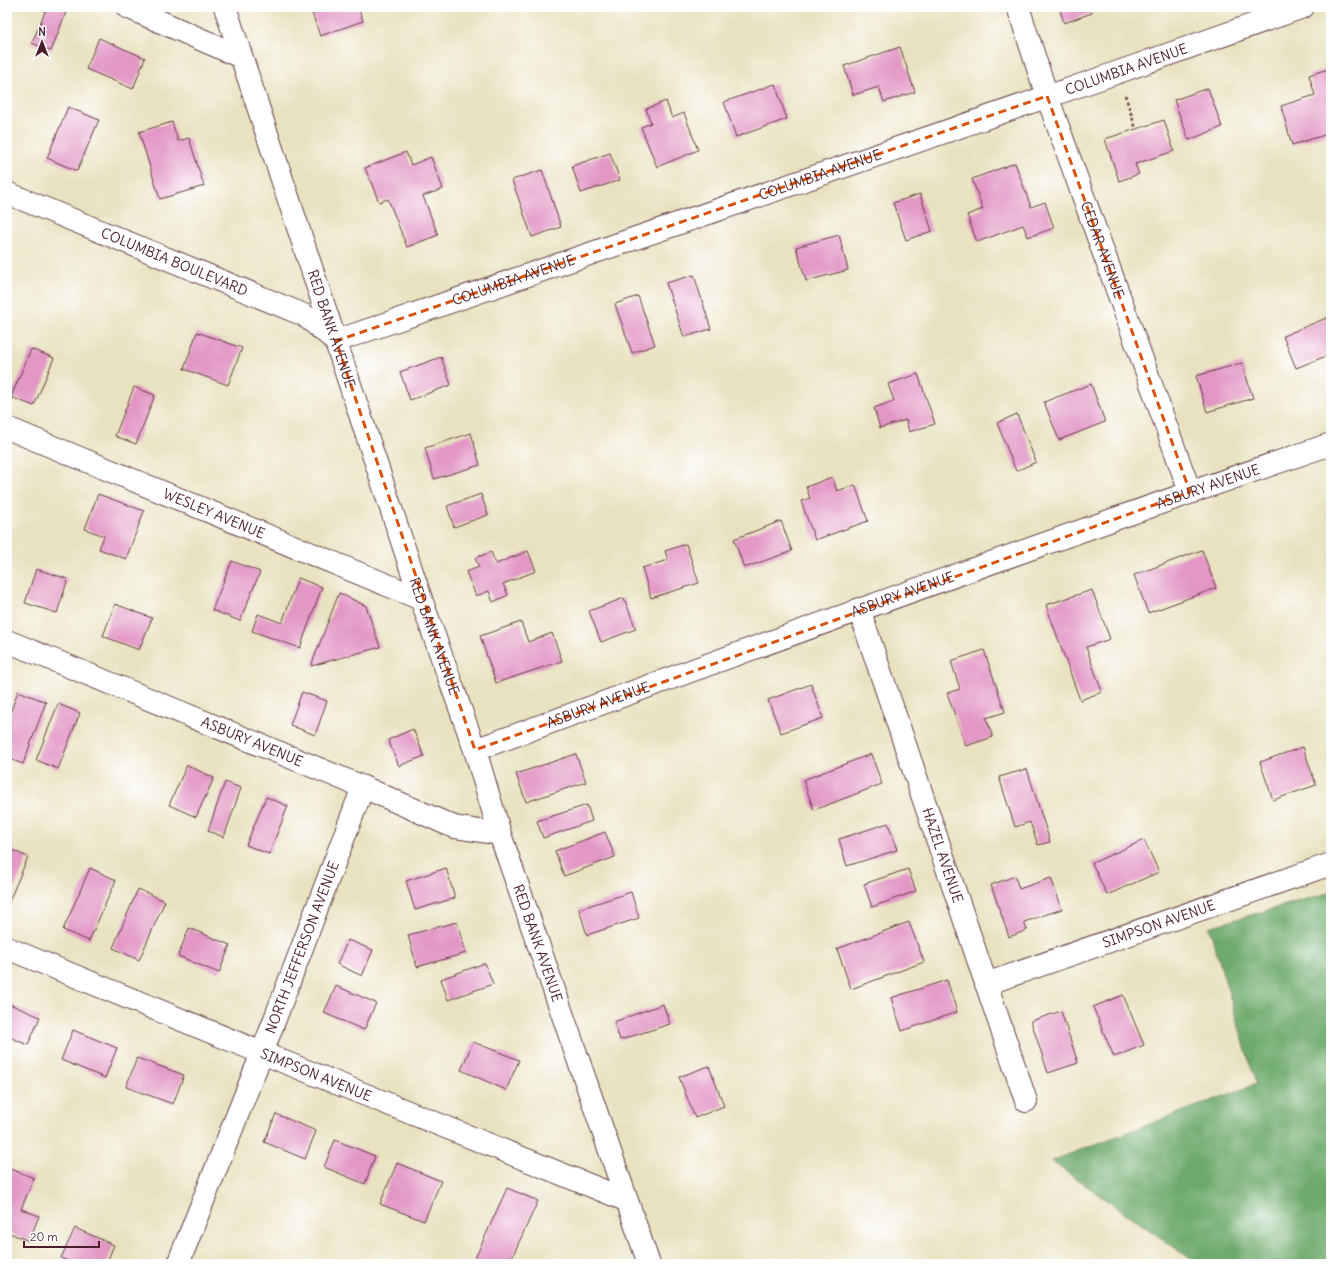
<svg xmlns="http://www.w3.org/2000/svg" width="1338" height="1271" viewBox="0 0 1338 1271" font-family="Delius,sans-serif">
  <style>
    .forest { fill: #6eaa6c; stroke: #5c644c }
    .building { fill: #e297c5 }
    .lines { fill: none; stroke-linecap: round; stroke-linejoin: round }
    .minor-casing { stroke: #623c42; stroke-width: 24 }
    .path { stroke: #623c42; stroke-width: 2.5; stroke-dasharray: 3 3; stroke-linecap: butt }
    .minor { stroke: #fff; stroke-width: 22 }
    .marked { fill: none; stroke: #d8530f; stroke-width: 3; stroke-dasharray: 8 5; stroke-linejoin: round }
    .labels { text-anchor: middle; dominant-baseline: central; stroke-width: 3; stroke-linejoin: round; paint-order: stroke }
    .street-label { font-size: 14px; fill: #4a1f2b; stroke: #fff }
  </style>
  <rect width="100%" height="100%" fill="#fff"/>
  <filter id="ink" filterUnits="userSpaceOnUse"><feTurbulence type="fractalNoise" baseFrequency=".025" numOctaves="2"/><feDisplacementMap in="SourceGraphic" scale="8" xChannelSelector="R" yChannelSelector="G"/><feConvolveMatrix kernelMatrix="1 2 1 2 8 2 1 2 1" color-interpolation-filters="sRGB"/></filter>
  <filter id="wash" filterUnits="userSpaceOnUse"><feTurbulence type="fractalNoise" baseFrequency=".012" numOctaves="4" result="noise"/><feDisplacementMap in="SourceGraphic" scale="16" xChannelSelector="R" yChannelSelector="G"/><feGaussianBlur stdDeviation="0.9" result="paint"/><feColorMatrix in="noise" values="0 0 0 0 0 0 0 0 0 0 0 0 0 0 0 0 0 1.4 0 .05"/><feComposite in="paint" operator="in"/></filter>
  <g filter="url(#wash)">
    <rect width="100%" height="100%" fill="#e9e2c1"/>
    <!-- forest -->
    <path class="forest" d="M1331,892v372h-133l-147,-103 205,-77 -47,-157z"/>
    <g id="blocks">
      <!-- building -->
      <path class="building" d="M7,7h4l-4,11z
        M47,7h21l-17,44 -19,-8z
        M310,7h48l5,14 -43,15z
        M1059,7h31l2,6 -28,10z
        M99,38l46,20 -12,31 -47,-20z
        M900,47l15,45 -31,10 -5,-15 -26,8 -9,-29z
        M1331,68v65l-39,12 -11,-39 34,-11 -6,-20z
        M775,84l12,35 -51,18 -12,-35z
        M1208,88l14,39 -33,13 -15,-40z
        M666,101l6,17 12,-5 14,37 -41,17 -16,-40 10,-4 -5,-14z
        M68,107l31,13 -22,51 -30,-13z
        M1164,120l10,31 -39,13 4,10 -20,7 -14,-42z
        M172,122l6,19 11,-3 15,48 -44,13 -21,-67z
        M406,152l5,13 20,-8 12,32 -20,7 15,39 -31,12 -19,-48 -9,3 -14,-34z
        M610,153l10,27 -39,13 -9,-27z
        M1015,163l16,44 14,-5 9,26 -26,9 -5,-12 -46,17 -10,-27 16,-6 -11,-30z
        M542,170l19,57 -29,10 -20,-57z
        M920,194l12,37 -26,9 -13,-37z
        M839,235l9,35 -42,11 -10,-34z
        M694,275l17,54 -27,8 -18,-54z
        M638,296l17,49 -23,8 -17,-49z
        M1331,316v38l-35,14 -13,-32z
        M197,332l45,16 -14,37 -44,-16z
        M31,349l23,9 -20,48 -23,-9z
        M441,357l10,28 -41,15 -10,-28z
        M1242,363l11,35 -46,14 -11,-36z
        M918,374l17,50 -26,8 -3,-12 -26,8 -6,-20 20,-7 -6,-17z
        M1091,384l14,38 -46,18 -15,-38z
        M134,387l21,8 -19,49 -21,-8z
        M1017,414l19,48 -20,9 -19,-48z
        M471,433l9,32 -46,14 -9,-31z
        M832,477l5,14 18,-6 13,36 -53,19 -14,-39 9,-3 -4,-11z
        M98,494l46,17 -18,48 -27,-10 5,-13 -19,-7z
        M481,494l7,21 -34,12 -7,-21z
        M781,521l11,30 -48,17 -10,-29z
        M686,544l13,39 -48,15 -9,-30 26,-8 -3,-9z
        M1202,550l14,38 -68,25 -14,-38z
        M528,551l8,20 -33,13 5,11 -15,7 -4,-11 -13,5 -10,-24 13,-5 -4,-9 16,-6 5,12z
        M232,561l28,11 -20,49 -28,-11z
        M36,569l32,10 -11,34 -32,-10z
        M298,578l24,9 -22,61 -48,-17 6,-17 24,9z
        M1092,590l18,49 -24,8 16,45 -22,8 -34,-95z
        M339,593l27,13 14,41 -69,19z
        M624,598l12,31 -35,13 -12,-31z
        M115,604l37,14 -13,32 -36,-14z
        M521,622l7,20 24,-9 10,28 -66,22 -16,-47z
        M984,650l21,62 -19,6 7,19 -27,9 -19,-53 13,-4 -9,-28z
        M811,684l12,34 -42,15 -13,-33z
        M18,691l28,11 -23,62 -16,-6v-36z
        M302,692l25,9 -12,34 -25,-10z
        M58,704l22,9 -22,56 -22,-9z
        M413,729l11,27 -25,10 -11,-26z
        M1303,747l13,38 -43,15 -13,-38z
        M576,754l10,28 -60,20 -10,-28z
        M871,754l11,30 -68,26 -11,-30z
        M187,765l27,13 -18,39 -27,-12z
        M1027,769l23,73 -12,3 -8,-23 -15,5 -16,-50z
        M225,782l16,6 -17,49 -16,-6z
        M266,797l22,9 -19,48 -23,-9z
        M587,805l5,16 -49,17 -6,-17z
        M888,823l9,27 -50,16 -8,-27z
        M605,832l10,25 -51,19 -9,-25z
        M1144,840l15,32 -52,23 -15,-32z
        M7,848l21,9 -21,49z
        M90,868l26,12 -27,61 -26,-11z
        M446,868l9,30 -40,12 -9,-29z
        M908,869l8,22 -44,16 -8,-23z
        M1015,876l4,13 32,-11 11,31 -38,13 3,8 -18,7 -18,-52z
        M138,889l27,12 -26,59 -26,-12z
        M631,892l8,26 -52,17 -8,-26z
        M457,922l9,31 -49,14 -9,-32z
        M909,922l15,40 -73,27 -14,-40z
        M189,928l41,17 -11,28 -41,-17z
        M348,940l25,10 -11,26 -25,-12z
        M485,963l8,21 -45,16 -7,-21z
        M947,980l10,32 -55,19 -11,-33z
        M336,986l40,17 -12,27 -40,-17z
        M1123,995l21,50 -30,12 -21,-50z
        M7,1003l33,14 -12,28 -21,-9z
        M663,1004l7,20 -50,16 -6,-18z
        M1061,1011l17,52 -30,10 -17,-52z
        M73,1030l44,18 -12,30 -44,-18z
        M473,1042l46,18 -13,30 -45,-20z
        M137,1058l47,17 -11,29 -47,-17z
        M709,1066l15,40 -29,12 -16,-41z
        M276,1114l40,17 -11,28 -41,-17z
        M335,1140l40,16 -10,28 -41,-17z
        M397,1163l44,18 -17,40 -44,-17z
        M8,1168l26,10 -13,31 18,7 -10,25 -22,-9v-61z
        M507,1188l31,13 -29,63h-29l-6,-3z
        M75,1228l39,17 -8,19h-32l-13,-6z"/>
    </g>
  </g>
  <g filter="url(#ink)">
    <use href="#blocks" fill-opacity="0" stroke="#623c42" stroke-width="1"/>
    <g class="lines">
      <!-- minor casing -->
      <g class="minor-casing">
        <g id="minor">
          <path d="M127,7l114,50"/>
          <path id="s1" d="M225,7l196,592 54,151 25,84 149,430"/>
          <path id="s2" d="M1018,7l29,89 143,396"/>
          <path id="s3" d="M7,193l297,122 32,26 754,-259 213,-75"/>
          <path id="s4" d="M7,428l414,171"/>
          <path id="s5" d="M859,609l167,492"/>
          <path id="s6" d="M7,641l356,146 91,40 46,7"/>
          <path id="s7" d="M475,750c285,-105 569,-208 856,-306"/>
          <path id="s8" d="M7,948l255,105 364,147"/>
          <path id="s9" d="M986,984l345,-120"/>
          <path id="s10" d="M178,1264l84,-211 101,-266"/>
        </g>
      </g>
      <!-- path -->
      <path class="path" d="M1125,95l11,34"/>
      <!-- minor -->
      <use href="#minor" class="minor"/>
    </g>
  </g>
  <!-- marked area -->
  <path class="marked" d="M1047,96l143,396 -715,258 -139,-409z"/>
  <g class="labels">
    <!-- street labels -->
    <g class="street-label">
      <text stroke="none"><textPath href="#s3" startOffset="1198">COLUMBIA AVENUE</textPath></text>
      <text stroke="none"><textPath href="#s3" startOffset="874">COLUMBIA AVENUE</textPath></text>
      <text stroke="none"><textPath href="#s2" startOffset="257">CEDAR AVENUE</textPath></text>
      <text stroke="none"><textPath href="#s3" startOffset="181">COLUMBIA BOULEVARD</textPath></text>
      <text stroke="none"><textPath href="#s3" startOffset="550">COLUMBIA AVENUE</textPath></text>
      <text stroke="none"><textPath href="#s1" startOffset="339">RED BANK AVENUE</textPath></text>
      <text stroke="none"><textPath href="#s7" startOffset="779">ASBURY AVENUE</textPath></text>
      <text stroke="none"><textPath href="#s4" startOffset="224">WESLEY AVENUE</textPath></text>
      <text stroke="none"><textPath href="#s7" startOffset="455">ASBURY AVENUE</textPath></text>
      <text stroke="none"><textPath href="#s1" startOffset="663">RED BANK AVENUE</textPath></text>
      <text stroke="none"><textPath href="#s7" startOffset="131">ASBURY AVENUE</textPath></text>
      <text stroke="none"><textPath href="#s6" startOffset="265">ASBURY AVENUE</textPath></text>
      <text stroke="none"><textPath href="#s5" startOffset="260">HAZEL AVENUE</textPath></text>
      <text stroke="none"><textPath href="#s9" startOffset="183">SIMPSON AVENUE</textPath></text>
      <text stroke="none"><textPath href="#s1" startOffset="987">RED BANK AVENUE</textPath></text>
      <text stroke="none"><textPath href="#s10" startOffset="340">NORTH JEFFERSON AVENUE</textPath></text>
      <text stroke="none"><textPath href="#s8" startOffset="334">SIMPSON AVENUE</textPath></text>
    </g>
  </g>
  <!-- margin -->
  <rect width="1338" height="1271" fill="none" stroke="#fff" stroke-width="24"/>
  <!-- north arrow -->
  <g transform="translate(42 42)" stroke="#ffffff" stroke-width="3" paint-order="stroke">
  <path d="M0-3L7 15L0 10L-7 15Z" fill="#4a1f2b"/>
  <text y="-6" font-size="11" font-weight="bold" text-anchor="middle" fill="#4a1f2b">N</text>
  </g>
  <!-- scale -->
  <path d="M24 1241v6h75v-6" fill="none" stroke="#4a1f2b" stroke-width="2"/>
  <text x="30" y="1241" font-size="12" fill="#4a1f2b" stroke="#ffffff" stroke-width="3" paint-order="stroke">20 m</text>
</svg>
